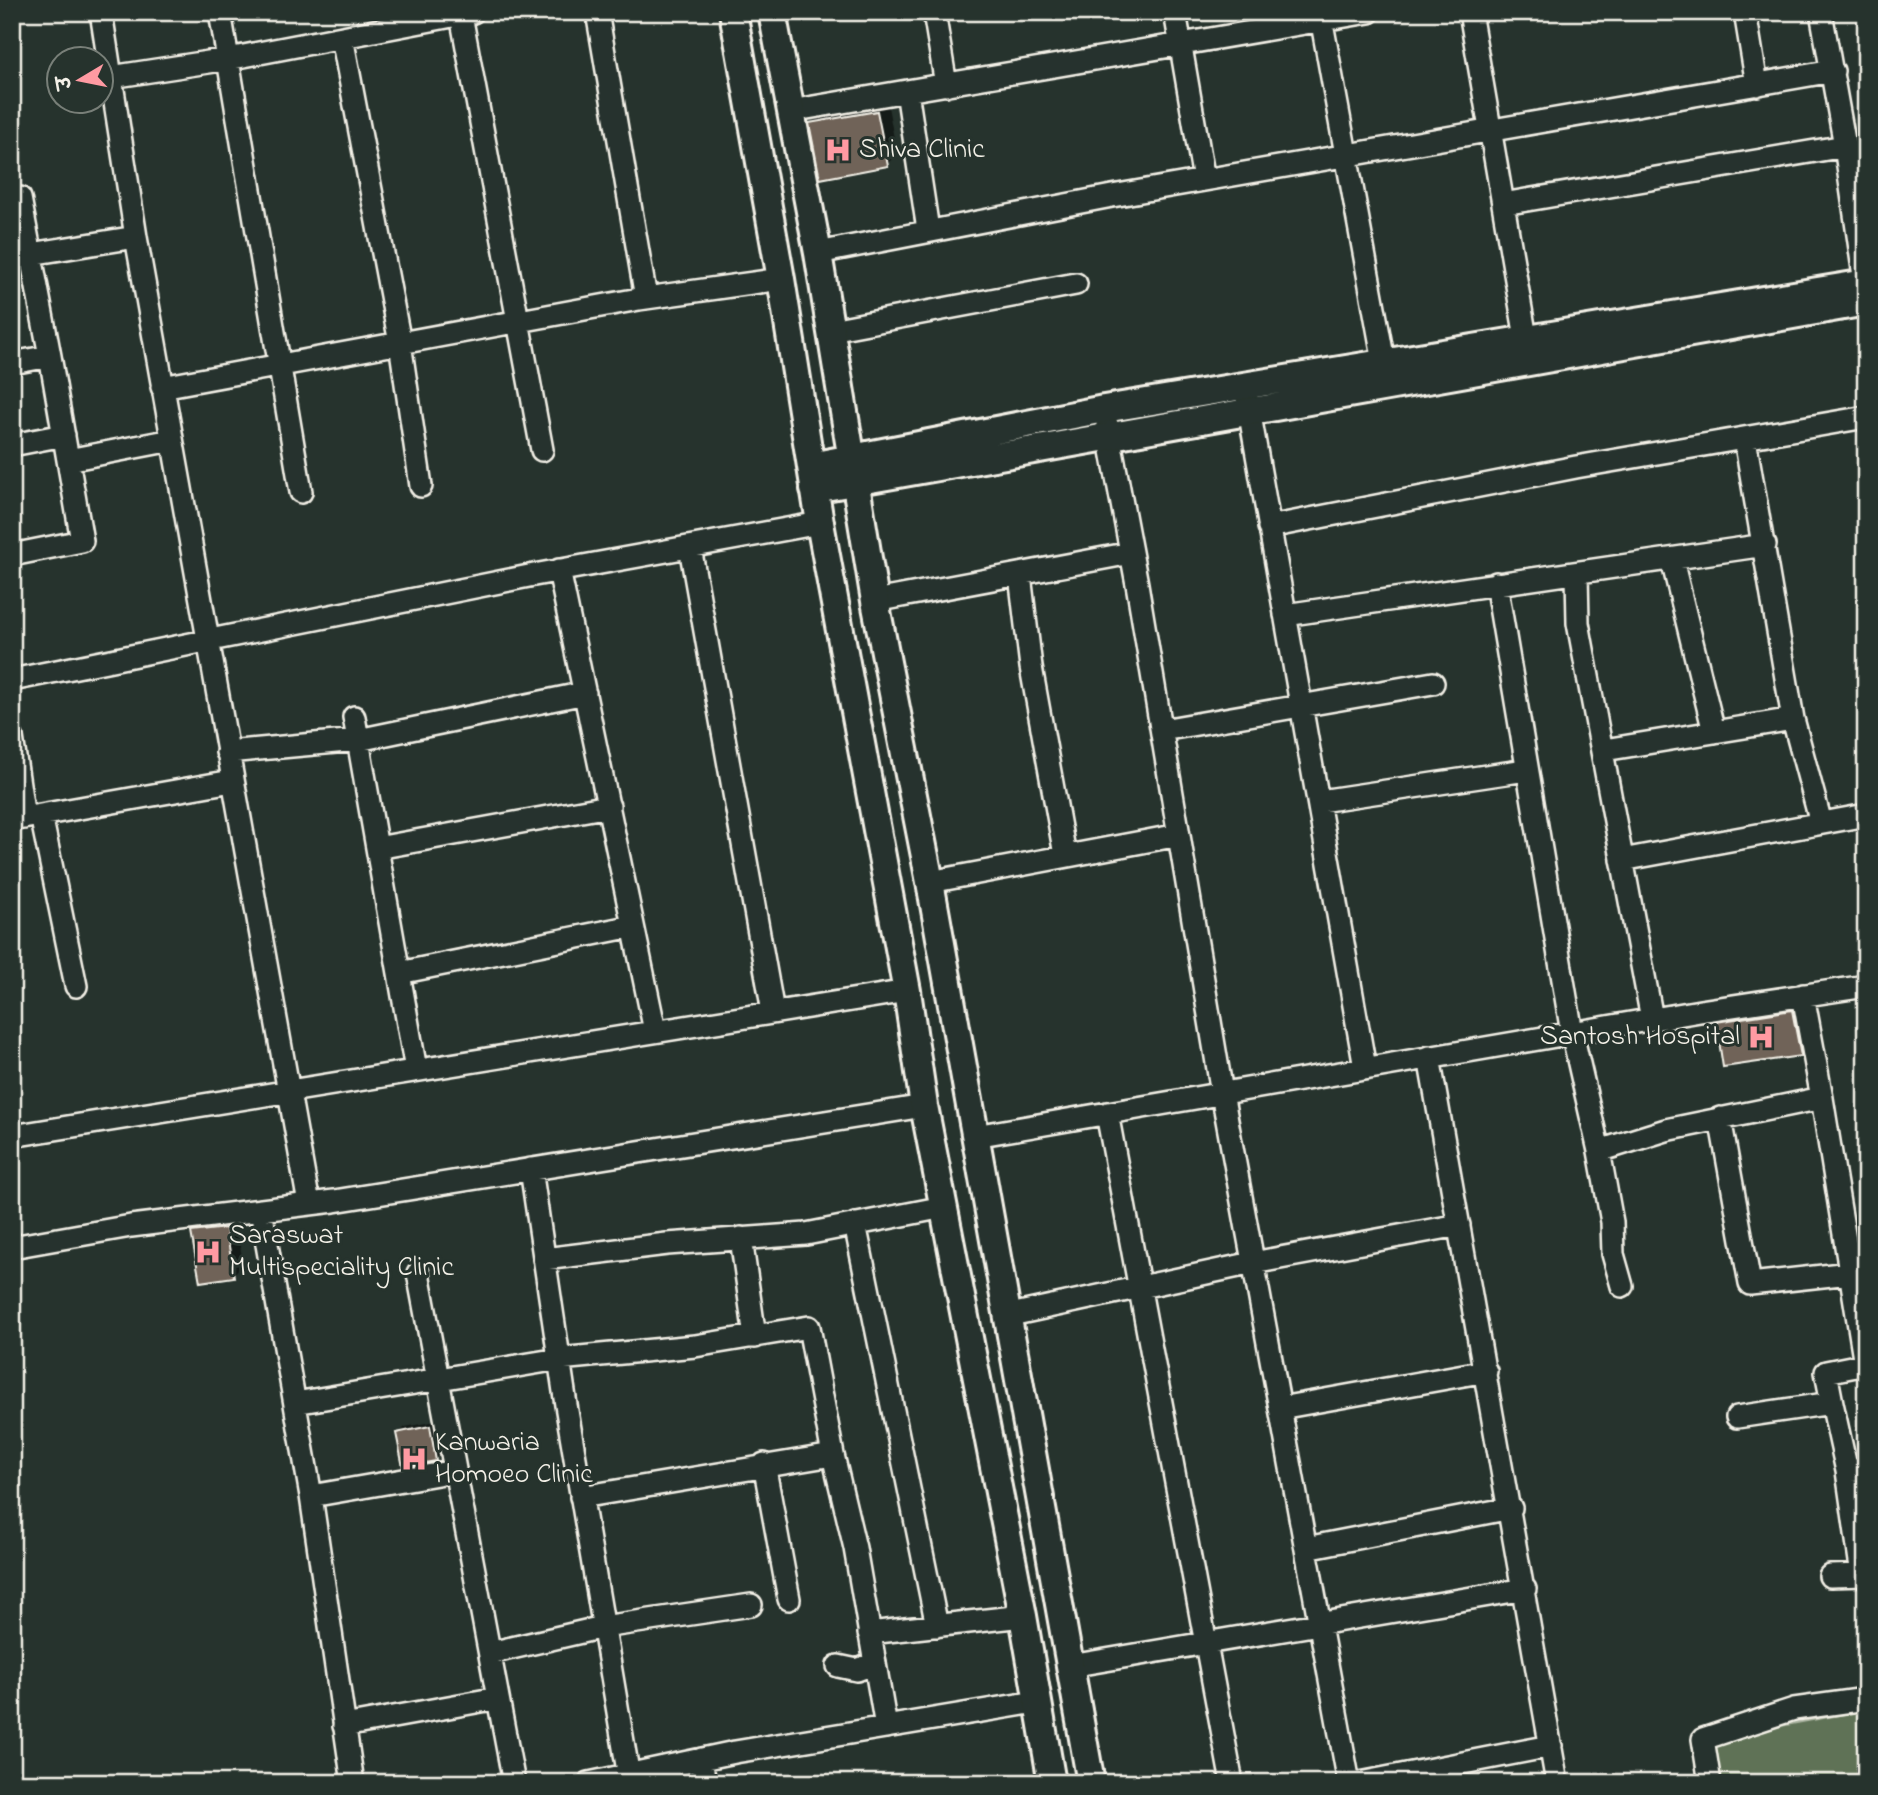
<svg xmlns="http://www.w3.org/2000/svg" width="1878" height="1795" viewBox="0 0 1878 1795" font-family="'Indie Flower','Playpen Sans Deva',sans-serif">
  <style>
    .green { fill: #5e7256; stroke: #a9b29f; stroke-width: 2 }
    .shadow { fill: #0007 }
    .building { fill: #6f6458; stroke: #f4f1e8; stroke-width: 2 }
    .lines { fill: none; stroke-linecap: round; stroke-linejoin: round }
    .minor-casing { stroke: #f4f1e8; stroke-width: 26 }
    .tertiary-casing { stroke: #f4f1e8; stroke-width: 32 }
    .minor { stroke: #26332d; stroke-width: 21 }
    .tertiary { stroke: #26332d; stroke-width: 26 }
    .labels { text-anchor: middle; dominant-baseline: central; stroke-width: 6; stroke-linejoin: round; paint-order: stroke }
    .poi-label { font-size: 28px; fill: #f4f1e8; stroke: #26332d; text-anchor: start }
  </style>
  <rect width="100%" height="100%" fill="#26332d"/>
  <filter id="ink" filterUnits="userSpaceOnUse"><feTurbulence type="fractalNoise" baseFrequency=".0143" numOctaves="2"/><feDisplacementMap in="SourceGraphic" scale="14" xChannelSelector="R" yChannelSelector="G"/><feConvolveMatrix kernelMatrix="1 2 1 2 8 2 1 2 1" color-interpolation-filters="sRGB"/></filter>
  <g filter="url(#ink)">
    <!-- green -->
    <path class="green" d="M1866,1710v73h-153l-8,-43z"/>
    <!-- shadow -->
    <path class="shadow" d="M887,101l10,53 -10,10 -76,-40 11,-11z
      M1803,1001l8,42 -11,11 -82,-32 11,-10z
      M236,1218l7,46 -10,11 -40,-43 11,-10z
      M436,1421l6,32 -7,6 -37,-25 7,-7z"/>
    <!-- building -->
    <path class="building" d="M877,111l11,55 -68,13 -11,-56z
      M1792,1010l9,46 -78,11 -7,-45z
      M226,1228l8,49 -34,5 -9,-50z
      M430,1426l6,35 -33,6 -7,-34z"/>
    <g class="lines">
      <!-- minor casing -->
      <g class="minor-casing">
        <path id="minor" d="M101,12l10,65
          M220,12l81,480
          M597,12l49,286
          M934,12l12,73
          M1175,12l29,168
          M1320,12l64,350
          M1470,12l56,326
          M1745,12l12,73
          M1821,12l24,134 21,144
          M461,15l81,435
          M342,37l58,306 21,143
          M907,91l21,139
          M790,111l579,-99
          M20,198l30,158
          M1503,204l342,-58
          M136,237l-25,-160 117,-18 245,-47
          M818,253l294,-57 721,-125
          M12,257l124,-20 173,967
          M831,330l245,-46
          M12,363l38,-7 32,185 -70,14
          M162,387l477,-88 142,-20
          M1247,398l118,670
          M1107,424l30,160 85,509 127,690
          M12,445l52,-10
          M68,460l104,-20
          M1269,527l307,-60 290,-50
          M690,547l83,465
          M1672,560l42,172
          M559,570l96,461
          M1577,574l1,49 74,396
          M1020,575l11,92 34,188
          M1496,583l76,450 27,118 13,71 1,32 9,32
          M875,601l256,-48
          M1285,615l480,-70
          M12,680l522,-105 286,-52
          M354,717l62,353
          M1793,719l28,104
          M1162,730l271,-47
          M12,737l12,81
          M1604,750l189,-31 -48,-280
          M227,752l131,-12 227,-47
          M1320,801l206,-31
          M41,815l35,171
          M12,820l220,-39
          M377,848l232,-42
          M1622,860l244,-45
          M930,882l249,-47
          M399,973l234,-47
          M1803,995l19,103
          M1429,1057l128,726
          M1107,1113l125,670
          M1720,1118l30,166 100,-11
          M12,1136l895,-145
          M975,1136l725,-125 166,-25
          M1599,1151l67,-21 156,-32 43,266
          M531,1169l35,236 64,378
          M261,1210l50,286 42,287
          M855,1224l82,402
          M741,1238l14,99
          M12,1247l119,-21 203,-25 590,-95
          M544,1259l123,-15 139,-10 138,-27
          M418,1273l96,510
          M1006,1316l247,-53 206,-38
          M295,1403l264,-44 136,-13 114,-19 24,128 22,93 31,179
          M1832,1403l-6,-31 40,-8
          M1280,1408l206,-37
          M1737,1417l95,-14 15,68 19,-2
          M764,1464l25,135
          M1847,1471l15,104
          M311,1496l144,-25
          M581,1497l252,-42
          M1306,1548l205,-40
          M1830,1576l36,-1
          M869,1633l154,-17
          M490,1653l113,-26 148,-22
          M838,1666l19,4 18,-7
          M1070,1666l455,-77
          M344,1726l154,-28
          M701,1759l4,24
          M589,1783l146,-31 301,-50
          M1360,1783l191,-37
          M1710,1783l-7,-44 91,-30 72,-10"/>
      </g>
      <!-- tertiary casing -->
      <g class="tertiary-casing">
        <path id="tertiary" d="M733,12l48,267 39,244 87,468 17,115 99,510 29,167
          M772,12l46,241 57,348 55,281 161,901
          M811,466l293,-57 762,-126
          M814,489l1052,-187"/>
      </g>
      <!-- minor -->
      <use href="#minor" class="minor"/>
      <!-- tertiary -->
      <use href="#tertiary" class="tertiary"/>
    </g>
  </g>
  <!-- icons -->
  <defs>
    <g id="hospital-bare" transform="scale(2.1)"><path d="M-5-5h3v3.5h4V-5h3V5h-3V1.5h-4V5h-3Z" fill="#ff9aa2" stroke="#26332d" stroke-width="2.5" paint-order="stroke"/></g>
  </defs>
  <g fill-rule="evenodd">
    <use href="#hospital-bare" x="838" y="150"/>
    <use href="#hospital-bare" x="1761" y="1037"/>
    <use href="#hospital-bare" x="208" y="1252"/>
    <use href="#hospital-bare" x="414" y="1459"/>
  </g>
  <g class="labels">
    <!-- poi labels -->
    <g class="poi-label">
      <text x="859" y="150">Shiva Clinic</text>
      <text x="1740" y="1037" text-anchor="end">Santosh Hospital</text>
      <text x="229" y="1236">Saraswat<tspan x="229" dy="32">Multispeciality Clinic</tspan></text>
      <text x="435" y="1443">Kanwaria<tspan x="435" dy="32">Homoeo Clinic</tspan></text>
    </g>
  </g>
  <!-- margin -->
  <rect width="1878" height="1795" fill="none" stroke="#26332d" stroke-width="42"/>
  <rect x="21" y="21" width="1836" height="1753" fill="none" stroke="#f4f1e8" stroke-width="2.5" filter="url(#ink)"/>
  <!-- north arrow -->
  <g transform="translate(80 80) rotate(260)"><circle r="33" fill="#26332d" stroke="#787f78" stroke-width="2"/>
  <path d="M0-5L12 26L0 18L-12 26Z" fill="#ff9aa2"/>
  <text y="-10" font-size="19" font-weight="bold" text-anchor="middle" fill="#f4f1e8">उ</text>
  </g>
</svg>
